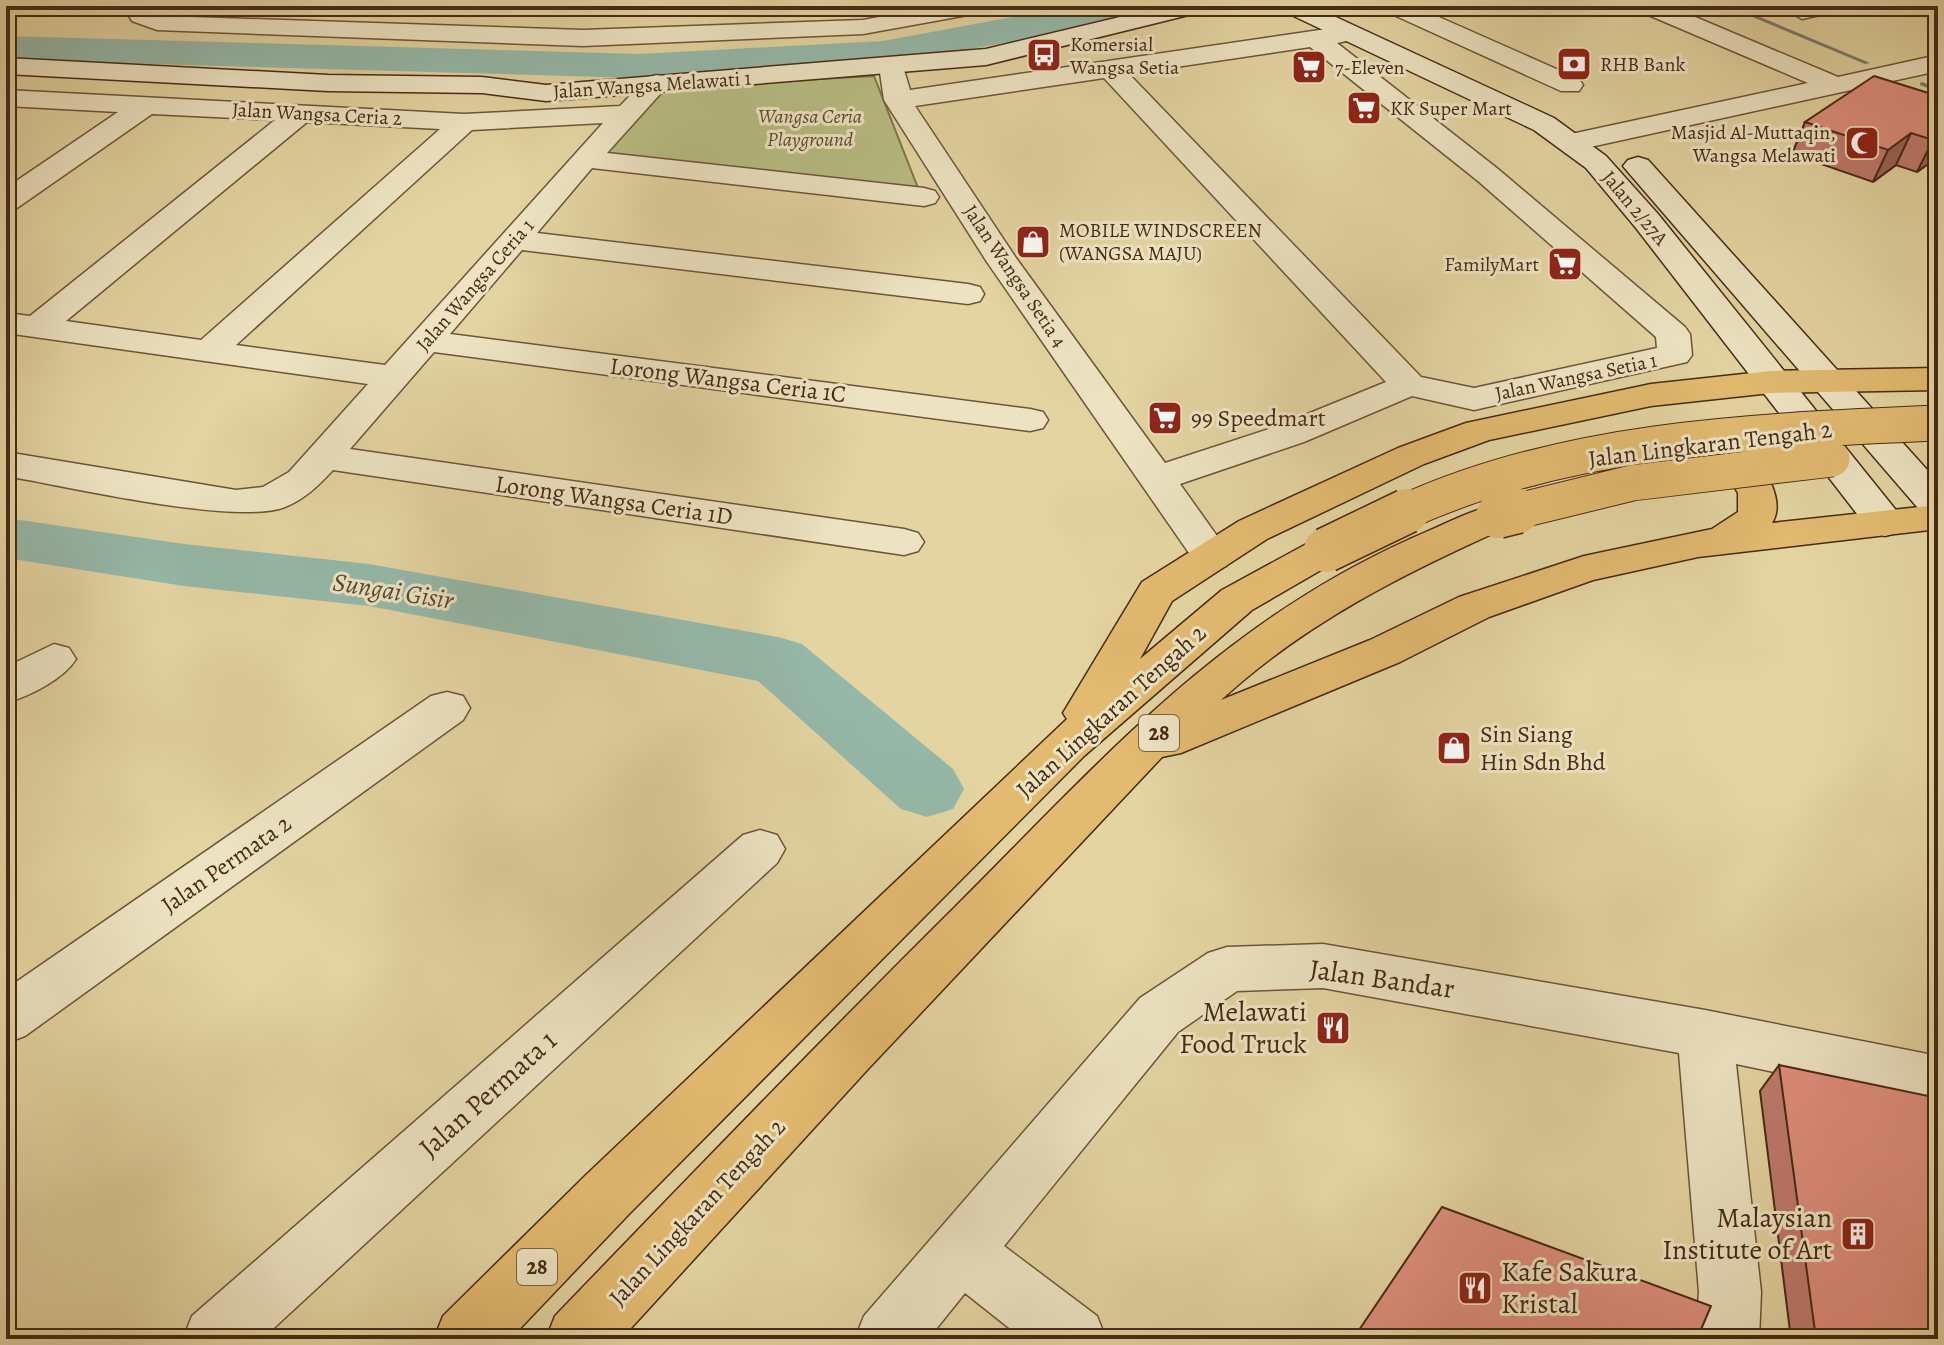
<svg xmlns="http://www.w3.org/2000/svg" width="1944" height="1345" viewBox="0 0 1944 1345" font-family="Alegreya,serif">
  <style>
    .green { fill: #b6bc82; stroke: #7e734c; stroke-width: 2 }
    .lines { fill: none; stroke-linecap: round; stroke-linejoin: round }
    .stream { fill: #767f6e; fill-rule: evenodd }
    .river { fill: #95b8a9; fill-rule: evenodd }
    .street-casing { stroke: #6e5438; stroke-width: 3 }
    .secondary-casing { stroke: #472a15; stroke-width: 3 }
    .highway-casing { stroke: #472a15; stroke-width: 3 }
    .street { fill: #ede3c2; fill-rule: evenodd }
    .secondary { fill: #ede3c2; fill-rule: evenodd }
    .highway { fill: #e2ba70; fill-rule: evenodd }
    .highway-bridge-far1-casing { stroke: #472a15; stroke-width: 37; stroke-linecap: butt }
    .highway-bridge-casing { stroke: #472a15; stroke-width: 47; stroke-linecap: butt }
    .highway-bridge-far1 { stroke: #e2ba70; stroke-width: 35 }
    .highway-bridge { stroke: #e2ba70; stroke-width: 44 }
    .wall { fill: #bf7a6c; stroke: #472a15; stroke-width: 2 }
    .shaded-wall { fill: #9b6358; stroke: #472a15; stroke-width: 2 }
    .building { fill: #de8e7d; stroke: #472a15; stroke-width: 2 }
    .labels { text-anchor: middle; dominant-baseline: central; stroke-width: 6; stroke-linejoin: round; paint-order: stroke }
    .far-poi-label { font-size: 20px; fill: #472a15; stroke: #ede3c2; text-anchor: start }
    .far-street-label { font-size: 20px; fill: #472a15; stroke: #ede3c2 }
    .far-park-label { font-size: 20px; font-style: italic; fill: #5d472b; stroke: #ede3c2 }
    .shield { fill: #ede3c2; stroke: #796249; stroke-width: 2 }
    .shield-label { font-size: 22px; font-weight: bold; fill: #472a15 }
    .street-label { font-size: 24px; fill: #472a15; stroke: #ede3c2 }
    .poi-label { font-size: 24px; fill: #472a15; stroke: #ede3c2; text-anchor: start }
    .water-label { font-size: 26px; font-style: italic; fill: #574633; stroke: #ede3c2 }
    .near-street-label { font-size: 28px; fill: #472a15; stroke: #ede3c2 }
    .near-poi-label { font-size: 28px; fill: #472a15; stroke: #ede3c2; text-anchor: end }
  </style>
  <rect width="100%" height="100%" fill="#e3d4a1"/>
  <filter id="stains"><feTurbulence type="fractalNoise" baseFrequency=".0025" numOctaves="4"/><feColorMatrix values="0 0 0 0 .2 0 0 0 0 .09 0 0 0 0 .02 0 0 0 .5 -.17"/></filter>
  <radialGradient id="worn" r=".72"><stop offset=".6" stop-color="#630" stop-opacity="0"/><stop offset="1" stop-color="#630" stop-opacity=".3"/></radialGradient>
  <!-- green -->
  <path class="green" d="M874,76l46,117 -327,-35 60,-70z"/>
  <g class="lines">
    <!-- stream -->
    <path class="stream" d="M1726,6h8l136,57 -5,1z
      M1922,82l16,6v4l-18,-7v-2z"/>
    <!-- river -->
    <path class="river" d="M1072,6h57l-6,8 -55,17 -185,34 -244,13 -633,-18v-24l633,18 244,-13z
      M6,518l178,26 185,20 409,73 24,7 151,125 11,20 -11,20 -26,8 -26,-8 -143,-128 -389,-75 -185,-20 -178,-28z"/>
    <!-- street casing -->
    <g class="street-casing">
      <path id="street" d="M140,6h29l-8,10 422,14 280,-10 75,-14h53l-12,7 -116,21 -280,12 -426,-16 -25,-9 -3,-5z
        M1382,6h32l165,73 4,6 -4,6h-18l-176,-80z
        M1636,6h33l169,71 100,-22v16l-366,80 -10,-3 -4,-6 4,-6 246,-53 -169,-72z
        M1797,6h44l-3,5 -36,8 -12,-7z
        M1347,26l13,8 -4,5 -19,4 161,126 187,158 5,7 2,21 -5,7 -213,48 -62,-14 -108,46 -124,42 52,73 -6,9 -14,4 -14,-4 -211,-304 -103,-162 -5,-34 4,-6h18l9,30zM1310,47l168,134 178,156 1,11 -183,40 -53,-11 -292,-303zM1104,78l282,304 -108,44 -113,37 -149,-205 -101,-152z
        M657,75l9,2 4,6 -63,70 317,35 11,3 4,6 -4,6 -11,3 -332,-38 -55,65 431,51 12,3 4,7 -4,7 -12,3 -446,-54 -72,84 580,75 13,3 5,8 -5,8 -13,3 -596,-79 -84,97 554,80 14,4 6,9 -6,9 -14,4 -571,-85c-14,15 -28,29 -48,37 -50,19 -219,-21 -279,-31v-24l230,38 27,-3 26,-15 79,-88 -362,-51v-20l24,3 245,-196 -123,-6 -135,94 -11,3v-23l112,-76 -112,-6v-16l458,24 156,-8 28,-29zM307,122l133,7 -239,211 -135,-19zM603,123l-218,242 -149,-20 236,-215z
        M54,644l15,4 7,11c-13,21 -47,37 -70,44v-36z
        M447,692l16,4 7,12 -7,12 -438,316 -19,7v-54l425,-293z
        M760,830l17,5 8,14 -8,14 -515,476h-79l9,-23 551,-481z
        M1323,944l382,66 233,46v50l-202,-42 25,228 -2,47h-64l4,-47 -20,-239 -356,-65 -86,3 -59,41 -174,214 93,70 9,23h-83l-58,-46 -37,46h-73l9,-23 276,-318 68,-45 19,-6z"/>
    </g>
    <!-- secondary casing -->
    <g class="secondary-casing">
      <path id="secondary" d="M1166,6h42l-3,5 -219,54 -440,36 -64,-8 -154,-2 -322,-17v-16l322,17 154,2 64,8 440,-36z
        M1280,6h32l242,112 52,38 52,58 241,300 6,9 -6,9 -14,4 -14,-4 -235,-304 -50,-60 -52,-38 -251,-119z
        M1638,157l10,3 290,322v36l-14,-3 -296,-343 -5,-6 5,-6z"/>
    </g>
    <!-- highway casing -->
    <g class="highway-casing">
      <path id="highway" d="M1938,368v22l-167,3 -120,13 -162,34 -65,24 -157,75 -95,62 -32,58 82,-69 90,-49 14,-4 14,4 6,9 -6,9 -88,51 -168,146 -456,459 -118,124h-76l9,-23 143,-141 481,-456 -4,-6 79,-131 97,-61 159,-73 68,-25 185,-39 120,-13z
        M1722,424l13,3c16,24 55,68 37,96l166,-18v24l-240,28 -105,23 -104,37 -89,45 -219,91 -19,4 -294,312 -247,270h-75l9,-23c133,-138 266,-276 402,-411 145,-145 262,-280 453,-366 29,-12 58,-28 88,-35l14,3 6,9 -6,9c-105,47 -205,96 -291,175l149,-60 89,-43 125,-41 128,-27 26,-17v-19l-34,-58 5,-8z"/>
    </g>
    <!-- street -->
    <use href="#street" class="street"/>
    <!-- secondary -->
    <use href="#secondary" class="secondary"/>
    <!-- highway -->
    <use href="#highway" class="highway"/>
    <!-- highway-bridge-far1 casing -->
    <g class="highway-bridge-far1-casing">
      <path id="highway-bridge-far1" d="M1403,513c165,-76 356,-82 535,-90
        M1510,513l122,-30 200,-24"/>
    </g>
    <!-- highway-bridge casing -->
    <g class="highway-bridge-casing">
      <path id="highway-bridge" d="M1498,516l20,-5
        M1326,550l81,-39"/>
    </g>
    <!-- highway-bridge-far1 -->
    <use href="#highway-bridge-far1" class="highway-bridge-far1"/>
    <!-- highway-bridge -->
    <use href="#highway-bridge" class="highway-bridge"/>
  </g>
  <!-- wall -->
  <path class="wall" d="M1938,96v61l-21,15 -21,-7 -23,17 -81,-28 13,-32z
    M1779,1065l159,274h-147l-31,-248z"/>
  <!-- shaded-wall -->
  <path class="shaded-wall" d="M1911,133l-15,32 -23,17 15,-32z
    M1938,136v21l-21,15 16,-32z"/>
  <!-- building -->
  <path class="building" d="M1874,76l64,20v40l-5,4 -22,-7 -23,17 -83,-28z
    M1779,1065l159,33v241h-122z
    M1442,1207l269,99 -14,33h-344z"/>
  <!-- icons -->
  <defs>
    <g id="bus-square" transform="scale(1.8)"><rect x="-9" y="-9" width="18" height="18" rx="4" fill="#8f2418" stroke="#ede3c2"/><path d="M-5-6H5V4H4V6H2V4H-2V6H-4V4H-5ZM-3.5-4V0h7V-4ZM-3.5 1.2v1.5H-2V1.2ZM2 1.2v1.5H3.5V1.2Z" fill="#fff"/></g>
    <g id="bank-square" transform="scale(1.8)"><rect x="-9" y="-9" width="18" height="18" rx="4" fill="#8f2418" stroke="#ede3c2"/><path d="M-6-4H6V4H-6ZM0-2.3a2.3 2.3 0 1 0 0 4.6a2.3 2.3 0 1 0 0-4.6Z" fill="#fff"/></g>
    <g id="supermarket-square" transform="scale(1.8)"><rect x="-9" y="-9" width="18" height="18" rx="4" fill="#8f2418" stroke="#ede3c2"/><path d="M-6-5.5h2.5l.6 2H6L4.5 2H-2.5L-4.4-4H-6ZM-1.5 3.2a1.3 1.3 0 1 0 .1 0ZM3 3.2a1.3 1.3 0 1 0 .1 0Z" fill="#fff"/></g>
    <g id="mosque-square" transform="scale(1.8)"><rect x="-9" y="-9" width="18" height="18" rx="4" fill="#8f2418" stroke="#ede3c2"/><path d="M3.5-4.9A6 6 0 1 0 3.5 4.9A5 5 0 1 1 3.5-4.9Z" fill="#fff"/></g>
    <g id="shop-square" transform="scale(1.8)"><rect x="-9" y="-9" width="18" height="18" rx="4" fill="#8f2418" stroke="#ede3c2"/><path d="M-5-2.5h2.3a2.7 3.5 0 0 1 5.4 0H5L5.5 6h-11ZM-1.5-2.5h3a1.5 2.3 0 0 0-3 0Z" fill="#fff"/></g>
    <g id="restaurant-square" transform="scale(1.8)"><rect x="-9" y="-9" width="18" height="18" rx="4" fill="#8f2418" stroke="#ede3c2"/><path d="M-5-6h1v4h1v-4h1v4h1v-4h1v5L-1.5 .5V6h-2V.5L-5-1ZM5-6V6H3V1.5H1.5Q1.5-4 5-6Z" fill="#fff"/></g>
    <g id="building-square" transform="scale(1.8)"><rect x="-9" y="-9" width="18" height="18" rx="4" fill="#8f2418" stroke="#ede3c2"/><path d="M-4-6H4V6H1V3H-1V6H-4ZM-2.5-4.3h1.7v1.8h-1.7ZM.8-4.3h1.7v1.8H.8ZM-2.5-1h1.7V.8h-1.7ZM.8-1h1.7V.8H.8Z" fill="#fff"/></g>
  </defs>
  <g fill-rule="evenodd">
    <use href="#bus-square" x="1044" y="55"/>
    <use href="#bank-square" x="1574" y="64"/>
    <use href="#supermarket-square" x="1309" y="67"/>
    <use href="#supermarket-square" x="1364" y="108"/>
    <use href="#mosque-square" x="1862" y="143"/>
    <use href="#shop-square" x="1033" y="242"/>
    <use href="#supermarket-square" x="1565" y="264"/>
    <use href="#supermarket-square" x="1165" y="418"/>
    <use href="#shop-square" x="1454" y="748"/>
    <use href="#restaurant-square" x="1333" y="1028"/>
    <use href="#building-square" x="1858" y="1234"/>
    <use href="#restaurant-square" x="1475" y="1288"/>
  </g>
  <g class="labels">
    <!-- far-poi labels -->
    <g class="far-poi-label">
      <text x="1070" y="44">Komersial<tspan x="1070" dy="23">Wangsa Setia</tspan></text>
      <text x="1600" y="64">RHB Bank</text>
      <text x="1335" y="67">7-Eleven</text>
      <text x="1390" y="108">KK Super Mart</text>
      <text x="1836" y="132" text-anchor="end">Masjid Al-Muttaqin,<tspan x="1836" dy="23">Wangsa Melawati</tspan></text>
      <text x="1059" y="230">MOBILE WINDSCREEN<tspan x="1059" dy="23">(WANGSA MAJU)</tspan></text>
      <text x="1539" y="264" text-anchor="end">FamilyMart</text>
    </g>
    <!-- far-street labels -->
    <g class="far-street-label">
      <text transform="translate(652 85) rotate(-4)">Jalan Wangsa Melawati 1</text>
      <text transform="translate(317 114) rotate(3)">Jalan Wangsa Ceria 2</text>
      <text transform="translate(1635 208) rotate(50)">Jalan 2/27A</text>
      <text transform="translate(1015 276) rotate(56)">Jalan Wangsa Setia 4</text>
      <text transform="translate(475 285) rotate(-49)">Jalan Wangsa Ceria 1</text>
      <text transform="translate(1576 377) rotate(-12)">Jalan Wangsa Setia 1</text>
    </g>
    <!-- far-park labels -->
    <g class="far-park-label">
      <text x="810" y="116">Wangsa Ceria<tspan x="810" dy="23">Playground</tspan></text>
    </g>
    <!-- shield labels -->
    <g class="shield">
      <rect x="1139" y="715" width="40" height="36" rx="6"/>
      <rect x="517" y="1249" width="40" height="36" rx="6"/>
    </g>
    <g class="shield-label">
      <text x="1159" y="733">28</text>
      <text x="537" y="1267">28</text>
    </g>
    <!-- street labels -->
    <g class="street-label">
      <text transform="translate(728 380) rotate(7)">Lorong Wangsa Ceria 1C</text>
      <text transform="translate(1710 444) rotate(-7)">Jalan Lingkaran Tengah 2</text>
      <text transform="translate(614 500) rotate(8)">Lorong Wangsa Ceria 1D</text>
      <text transform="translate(1111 711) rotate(-42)">Jalan Lingkaran Tengah 2</text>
      <text transform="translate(226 864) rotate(-35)">Jalan Permata 2</text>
      <text transform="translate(697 1212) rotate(-47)">Jalan Lingkaran Tengah 2</text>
    </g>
    <!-- poi labels -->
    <g class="poi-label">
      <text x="1191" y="418">99 Speedmart</text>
      <text x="1480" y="734">Sin Siang<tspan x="1480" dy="28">Hin Sdn Bhd</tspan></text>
    </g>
    <!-- water labels -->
    <g class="water-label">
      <text transform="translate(393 591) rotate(9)">Sungai Gisir</text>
    </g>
    <!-- near-street labels -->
    <g class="near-street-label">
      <text transform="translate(1382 979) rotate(8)">Jalan Bandar</text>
      <text transform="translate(488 1094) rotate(-42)">Jalan Permata 1</text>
    </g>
    <!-- near-poi labels -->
    <g class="near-poi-label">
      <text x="1307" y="1012">Melawati<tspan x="1307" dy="32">Food Truck</tspan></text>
      <text x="1832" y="1218">Malaysian<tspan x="1832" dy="32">Institute of Art</tspan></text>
      <text x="1501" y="1272" text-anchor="start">Kafe Sakura<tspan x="1501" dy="32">Kristal</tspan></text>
    </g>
  </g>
  <!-- margin -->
  <rect width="1944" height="1345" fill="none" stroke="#e3d4a1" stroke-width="32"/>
  <rect x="8" y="8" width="1928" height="1329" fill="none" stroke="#472a15" stroke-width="4"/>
  <rect x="16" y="16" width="1912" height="1313" fill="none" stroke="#472a15" stroke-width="2"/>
  <rect width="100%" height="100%" filter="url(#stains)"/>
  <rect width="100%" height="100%" fill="url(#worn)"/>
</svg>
